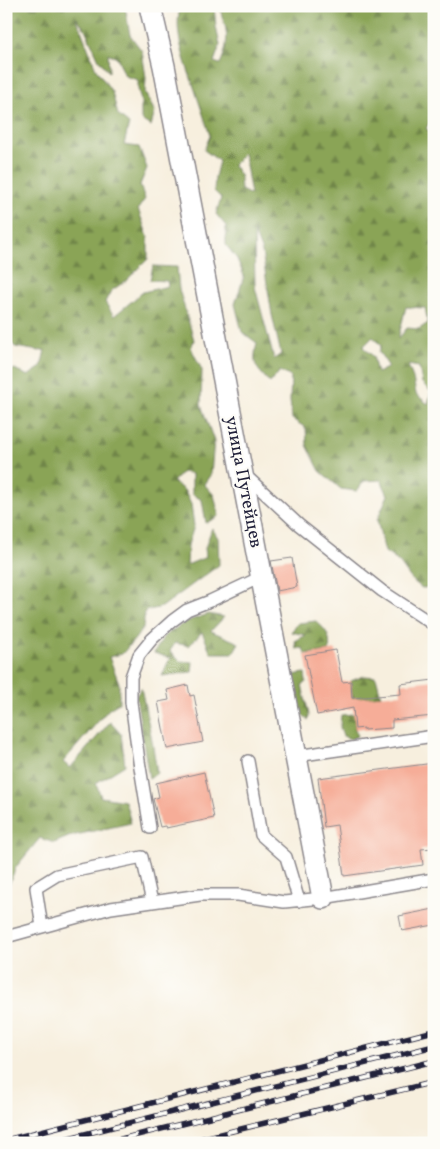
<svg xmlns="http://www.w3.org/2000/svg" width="440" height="1149" viewBox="0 0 440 1149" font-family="Vollkorn,serif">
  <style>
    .forest { fill: url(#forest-firs); stroke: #566348; fill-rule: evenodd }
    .building { fill: #f6ad98 }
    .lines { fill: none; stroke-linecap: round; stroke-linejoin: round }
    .lane-casing { stroke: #8c888c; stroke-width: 14 }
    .street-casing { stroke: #8c888c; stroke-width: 24 }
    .lane { stroke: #fff; stroke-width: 11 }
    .street { stroke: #fff; stroke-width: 21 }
    .rail-casing { stroke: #22223b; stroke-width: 5.5 }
    .rail { stroke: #fdfcf7; stroke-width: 4; stroke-dasharray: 11; stroke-linecap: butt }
    .labels { text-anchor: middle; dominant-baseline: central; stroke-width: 4.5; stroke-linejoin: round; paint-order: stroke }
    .street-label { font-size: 18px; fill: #22223b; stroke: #fdfcf7 }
  </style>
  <defs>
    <pattern id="forest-firs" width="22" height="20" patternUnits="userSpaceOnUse" patternTransform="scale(1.25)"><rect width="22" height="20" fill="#8aa456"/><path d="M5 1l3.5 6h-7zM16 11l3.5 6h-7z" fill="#708548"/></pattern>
  </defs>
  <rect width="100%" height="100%" fill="#fdfcf7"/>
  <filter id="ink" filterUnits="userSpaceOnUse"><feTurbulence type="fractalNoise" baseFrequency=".02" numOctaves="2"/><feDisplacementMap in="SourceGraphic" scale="10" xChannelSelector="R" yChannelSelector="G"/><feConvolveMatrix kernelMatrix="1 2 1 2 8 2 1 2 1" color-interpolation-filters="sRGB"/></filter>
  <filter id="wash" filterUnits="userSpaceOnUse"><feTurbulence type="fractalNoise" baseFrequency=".0096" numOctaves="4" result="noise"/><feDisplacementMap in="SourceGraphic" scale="20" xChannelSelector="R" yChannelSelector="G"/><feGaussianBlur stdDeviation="1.12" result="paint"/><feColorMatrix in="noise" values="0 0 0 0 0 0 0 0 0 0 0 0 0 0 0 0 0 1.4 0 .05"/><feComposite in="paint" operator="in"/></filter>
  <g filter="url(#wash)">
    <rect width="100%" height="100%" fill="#f7efde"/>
    <!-- forest -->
    <path class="forest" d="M6,6h119l5,29 12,16 4,27 -1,15 10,19 -4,14 -10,-6v-19l-3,-12v-9l-13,-4 -7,-17 -10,-6 1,19 -10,-12 -14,-31 -9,-12 20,52 16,23 6,23 11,9 -5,21 15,2 8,21 -7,17 5,14 -7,10 10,28v22l-21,21 -16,11 -6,11 9,14 29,-24 25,-6 -1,-5 -17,-1 3,-14 24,1 2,22 15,51 -3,8 11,22 -1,35 13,36 -3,33 -7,10 10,11 5,21 -13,7 -4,-23 -10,-6v-20l-10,-2 -9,10 11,8 7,14 3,22 -6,19 -1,20 19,-8 -1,-9 7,-20 6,10 1,27 -57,42 -17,4 -2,17 -8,11 -13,15 -13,3 10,26v20l-10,6 -46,53 7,6 40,-46 11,12 4,31 -29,18 5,14 24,4 6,22 -60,13 -17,7 -14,-5 -24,29 -10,25v-520l9,-3 13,7 13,-9 4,-17 -6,1 -24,-4 -9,-9z
      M181,6h33l2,21 4,18 -6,17 6,2c5,-11 8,-22 6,-33 -1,-10 -6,-14 -5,-25h213v108l-8,15 8,3v455l-12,1 -10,-8 -13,-18 -14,-10 -8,-32 11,-25 -7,-15 -17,1 -7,10 -16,-2 -21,-18 -13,-26 -1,-17 -14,-9 -2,-18 1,-24 -11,-6 -10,12c-15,-17 -18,-17 -13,-40l-15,-11 -7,-28 9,-28 -7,-17 -11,-14v-19l-10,-12 5,-16 -7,-7 1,-14 4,-16 -15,-11 6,-14c-5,-17 -11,-33 -16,-49 -8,-23 -22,-57 -13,-81zM244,153l7,42 -10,-5 -1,-15 -7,-10zM254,232l8,20 10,63 9,39 -7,5 -19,-72zM406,307l19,1 3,15 -9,6 -12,-1 -9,11zM373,337l8,9 -2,6 10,15 -12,6 -4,-17 -10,-9zM408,365l11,2 3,16 9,9 -3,12 -12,-10 -3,-16z
      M209,614l15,3 -13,14 28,12 -6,10h-22l-9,-21 -13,14 -14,-3 -5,8 10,10 13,1 -1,10 -30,4 8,-18 -16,-5 10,-17 23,-15z
      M316,621c11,10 15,15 13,30l-24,3 -2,-6 -7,1 -1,-8 11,-6 -15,-3 7,-9z
      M305,673l1,9 -4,3 7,30 -1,5 -9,-8 -6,-37z
      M364,676l12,1 5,19 -29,2 -1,-17z
      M141,688l11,52 5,33 -8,6 -13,-83z
      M354,714l1,15 3,7 -7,3 -8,-3 -3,-9 1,-12z"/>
    <g id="blocks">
      <!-- building -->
      <path class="building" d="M292,558l5,29 -20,4 -6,-30z
        M336,650l6,32 9,-1 1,17 49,-4 -1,-10 34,-4v36l-42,4v8l-28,2v-2l-9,1 -2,-21 -36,7 -12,-60z
        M188,685l2,11 4,-1 9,47 -36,7 -9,-47 11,-2 -2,-10z
        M434,763v85l-13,1 2,16 -79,11 -7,-51 -13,2 -6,-49z
        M204,772l10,46 -48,10 -1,-2 -5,1 -7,-28 6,-2 -3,-14z
        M434,909v16l-32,6 -3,-15z"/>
    </g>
  </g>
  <g filter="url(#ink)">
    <use href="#blocks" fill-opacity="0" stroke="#8c888c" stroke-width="1"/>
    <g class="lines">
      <!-- lane casing -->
      <g class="lane-casing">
        <path id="lane" d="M245,475l54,50 83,66 52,34
          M296,756l138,-20
          M248,761l13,74 25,22 13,44
          M150,828l-11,-67 -8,-59v-25l8,-22 13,-16 20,-18 15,-11 23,-9 51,-24
          M42,927l-6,-39 21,-13 85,-18 10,45
          M6,937l105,-29 89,-13h38l46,7 39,-4 111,-19"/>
      </g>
      <!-- street casing -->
      <g class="street-casing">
        <path id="street" d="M150,6l14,60 159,832"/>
      </g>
      <!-- lane -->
      <use href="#lane" class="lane"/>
      <!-- street -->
      <use href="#street" class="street"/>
      <!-- rail casing -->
      <g class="rail-casing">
        <path id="rail" d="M6,1140l428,-109
          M49,1143l385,-97
          M105,1143l329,-82
          M183,1143l251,-61"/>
      </g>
      <!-- rail -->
      <use href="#rail" class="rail"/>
    </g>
  </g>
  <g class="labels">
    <!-- street labels -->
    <g class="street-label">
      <text transform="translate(243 482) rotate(79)">улица Путейцев</text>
    </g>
  </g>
  <!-- margin -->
  <rect width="440" height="1149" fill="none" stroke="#fdfcf7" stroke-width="25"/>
</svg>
